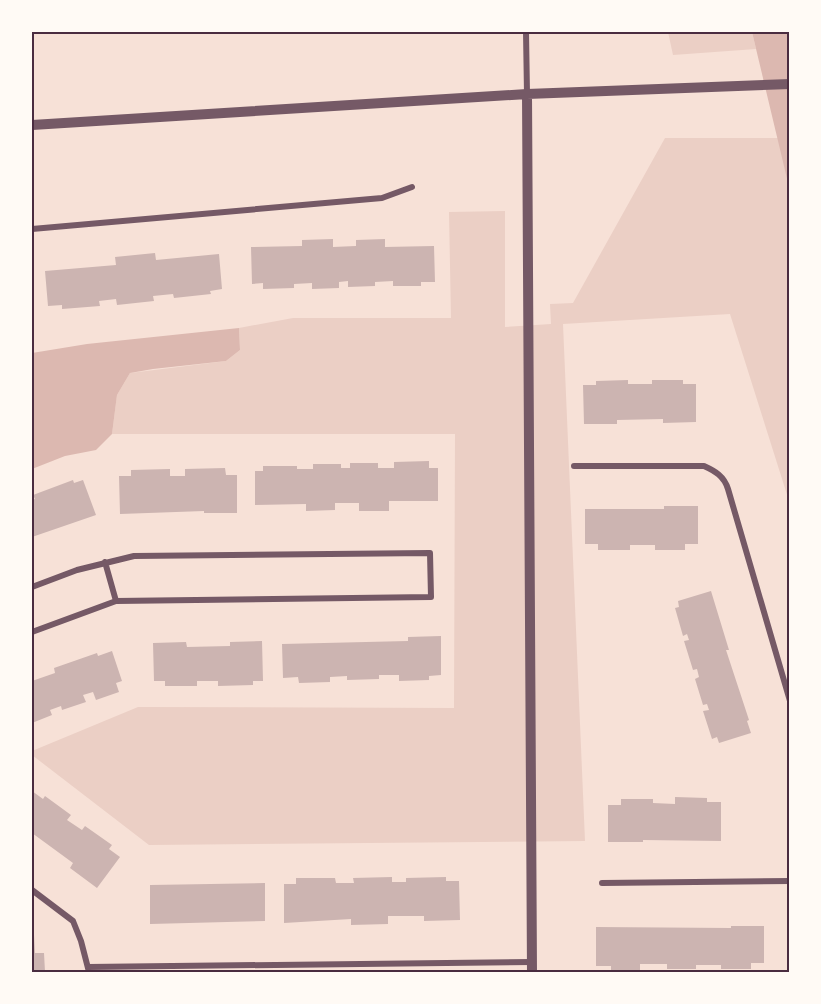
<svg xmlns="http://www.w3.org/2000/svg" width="821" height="1004" viewBox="0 0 821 1004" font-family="Commissioner,sans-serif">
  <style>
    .green { fill: #ebcfc5 }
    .water { fill: #dcb8b0 }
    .building { fill: #ccb4b1 }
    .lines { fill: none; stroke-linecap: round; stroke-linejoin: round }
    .minor { stroke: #755966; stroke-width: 6 }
    .tertiary { stroke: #755966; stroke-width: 10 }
    .neatline { fill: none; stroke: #4a2c40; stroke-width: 2 }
  </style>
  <rect width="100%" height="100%" fill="#f7e1d7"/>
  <!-- green -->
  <path class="green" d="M668,32h84l4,17 -83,6z
    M665,138h113l12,36 -1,327 -59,-187 -167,10 22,517 -436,4 -117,-90v-4l106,-44 316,1 1,-274h-343l5,-39 13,-22 96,-12 14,-11 -1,-22 54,-10h158l-2,-106 56,-1v116l46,-3 -1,-20 23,-1z"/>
  <!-- water -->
  <path class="water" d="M752,32h37v155z
    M239,328l1,22 -14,11 -73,8 -23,4 -13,22 -5,39 -16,16 -31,6 -33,13v-116l55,-9z"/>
  <!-- building -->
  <path class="building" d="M333,239v8l23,-1v-6l29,-1v8l49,-1 1,36h-14v4h-28v-5l-18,1v4l-27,1v-6l-9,1v6l-27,1v-6l-18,1v4l-31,1v-6l-11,1 -1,-37 51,-1v-6z
    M155,253l1,7 63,-6 3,35 -12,2 1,3 -37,4 -1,-4 -20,2 1,5 -37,4 -1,-6 -17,2 1,5 -38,3v-4l-14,1 -3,-35 71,-6 -1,-8z
    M628,380v4h24v-4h31v4h13v38l-33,1v-4l-46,1v4h-33l-1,-39h13v-4z
    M429,461v7h9v33h-49v10h-30v-8h-24v7l-29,1v-7l-51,1v-34h8v-5h34v3h16v-5h28v4h9v-5h28v5h16v-6z
    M225,468l1,7h11v38h-33v-2l-84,3 -1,-38h12v-6l39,-1v7h15v-7z
    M73,480l1,3 9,-3 13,35 -64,22v-37l3,-1 -2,-4z
    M664,506h34v38h-13v6h-30v-5h-25v5h-32v-6h-13v-35h79z
    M711,591l18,59h-3l23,70 -2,1 4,12 -32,10 -2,-6 -5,2 -9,-28 6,-1 -2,-6 -4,1 -8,-26 4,-2 -2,-8 -4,1 -9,-29 5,-1 -2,-6 -4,2 -8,-28 4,-1 -1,-6z
    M441,636v39l-12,1v4l-30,1v-6h-20v4l-32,1v-4l-17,1v5l-31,1 -1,-6 -15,1 -1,-34 126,-3v-4z
    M262,641l1,40h-10v4l-35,1v-5h-21v5h-32v-5h-11l-1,-38 33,-1 1,5 43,-1v-4z
    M112,651l10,30 -6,2 3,9 -23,8 -3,-8 -10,3 3,7 -24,8 -1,-4 -11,4 2,5 -20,8v-42l23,-8 -1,-5 43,-15 1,3z
    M32,791l11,8 2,-3 26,19 -4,5 15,10 3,-4 27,19 -3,4 11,8 -23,31 -27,-20 3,-5 -41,-30z
    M675,797l32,1v4h14v39l-78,-1v2h-35v-37h13v-6h32v4l22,1z
    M392,877v5h14v-4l40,-1v4h13l1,39 -36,1v-5h-36v8l-37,1v-6l-67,4v-39h12v-6h39l1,5h18l-1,-5z
    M265,883v38l-115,3v-39z
    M731,926h33v37h-13v6h-30v-4h-25v4h-29v-5h-27v8h-29v-6h-15v-39l135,1z
    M34,935l1,18h9l1,19h-13v-36z"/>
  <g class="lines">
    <!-- minor -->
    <path class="minor" d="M526,32l1,62
      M32,229l350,-31 30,-11
      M574,466h130c11,5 20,10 24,23l62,212
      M105,562l11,39
      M32,587l45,-17 57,-14 296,-3 1,44 -315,4 -84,31
      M602,883l188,-2
      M32,890l41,31 8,20 8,31
      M88,967l444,-5"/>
    <!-- tertiary -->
    <path class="tertiary" d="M527,94l5,878
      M32,125l495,-31 263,-10"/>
  </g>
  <!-- border -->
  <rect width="821" height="1004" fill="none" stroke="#fffaf5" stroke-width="66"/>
  <rect x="33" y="33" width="755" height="938" class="neatline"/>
</svg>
